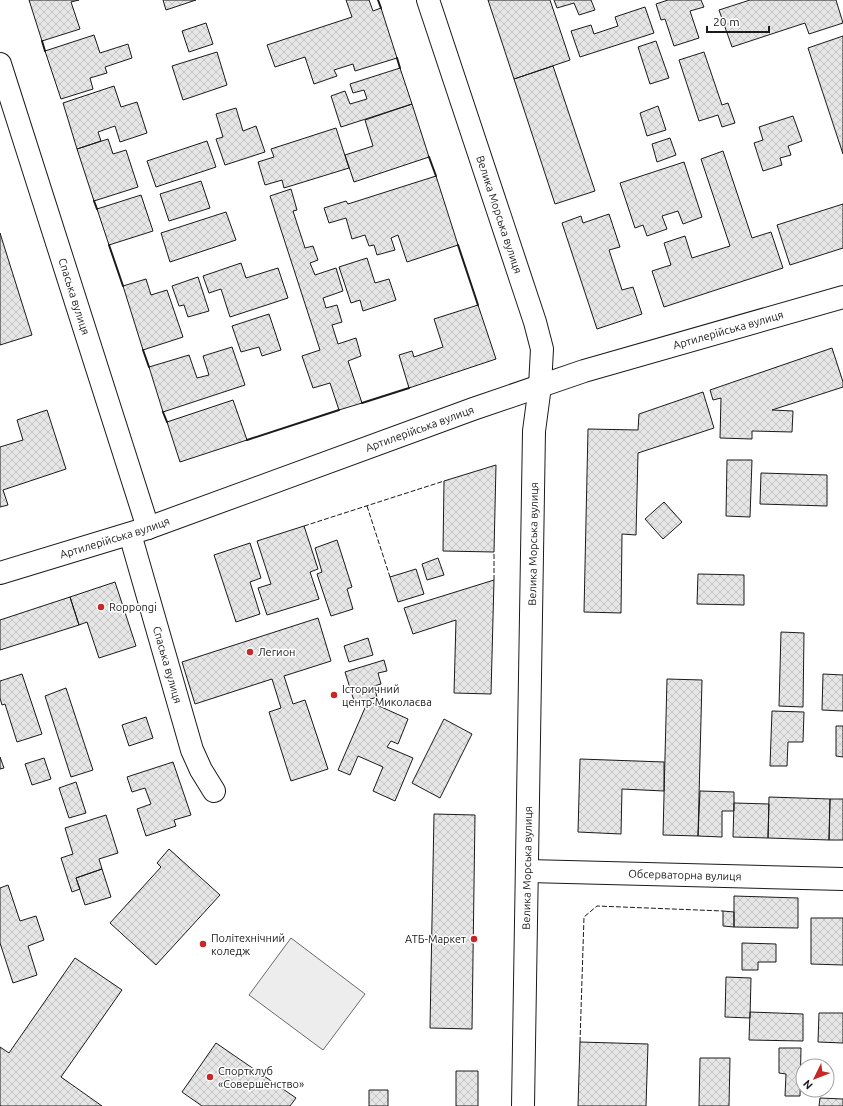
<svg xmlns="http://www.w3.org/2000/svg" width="843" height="1106" viewBox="0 0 843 1106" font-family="Ubuntu,sans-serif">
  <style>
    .pitch { fill: #ededed; stroke: #6a6a6a }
    .building { fill: url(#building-cross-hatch); stroke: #1a1a1a }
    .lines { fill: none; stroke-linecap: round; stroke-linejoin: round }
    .minor-casing { stroke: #1a1a1a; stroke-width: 24 }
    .highway-casing { stroke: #1a1a1a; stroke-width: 24 }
    .minor { stroke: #fff; stroke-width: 22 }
    .highway { stroke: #fff; stroke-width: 22 }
    .fence { stroke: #1a1a1a; stroke-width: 1; stroke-dasharray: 5 2; stroke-linecap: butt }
    .wall { stroke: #1a1a1a; stroke-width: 2 }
    .poi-dot { fill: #c62828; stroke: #fff; stroke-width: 1.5 }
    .labels { text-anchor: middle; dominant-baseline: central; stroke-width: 3; stroke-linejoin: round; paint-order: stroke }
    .street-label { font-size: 11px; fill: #1a1a1a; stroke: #fff }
    .poi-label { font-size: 11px; fill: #1a1a1a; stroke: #fff; text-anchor: start }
  </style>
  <defs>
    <pattern id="building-cross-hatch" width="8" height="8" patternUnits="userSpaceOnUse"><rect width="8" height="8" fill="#e6e6e6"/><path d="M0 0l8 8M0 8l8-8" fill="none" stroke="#c5c5c5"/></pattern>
  </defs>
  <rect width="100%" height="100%" fill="#fff"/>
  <!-- pitch -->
  <path class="pitch" d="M291,938l74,56 -42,56 -74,-55z"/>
  <!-- building -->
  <path class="building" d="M29,0h50l-8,2 9,27 -38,12z
    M163,0h33l-30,10z
    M346,0h23l4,11 8,-3 16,50 -42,13 -2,-7 -19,6 3,6 -23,8 -9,-27 -30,10 -8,-22 85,-28z
    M488,0h62l20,60 -56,19z
    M554,0h37l4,10 -16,5 -5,-12 -17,5z
    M668,0h33l3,7 -14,4 9,27 -25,8 -9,-27 -4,1 -5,-16z
    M750,0h86l7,23 -34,11 -4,-11 -73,24 -13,-37z
    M645,7l9,26 -74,24 -9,-26 20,-6 3,9 24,-8 -3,-9z
    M206,23l7,21 -24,8 -7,-21z
    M94,35l6,18 28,-9 4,14 -27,9 2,6 -17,5 3,11 -32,10 -16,-48z
    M843,36v118l-35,-106z
    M656,41l13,37 -19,6 -12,-37z
    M217,52l10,33 -44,15 -11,-34z
    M704,52l18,53 6,-2 7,20 -13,4 -4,-12 -19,6 -20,-61z
    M553,66l42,125 -40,13 -41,-125z
    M400,68l12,36 -71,23 -10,-31 14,-5 5,13 17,-5 -3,-9 -11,3 -3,-9z
    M114,86l7,21 16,-5 10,31 -27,9 -5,-16 -17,6 3,9 -24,8 -14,-46z
    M412,104l17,53 -75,25 -9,-27 28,-9 -8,-26z
    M658,106l8,24 -19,6 -7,-23z
    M236,108l7,23 13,-5 9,26 -40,13 -9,-26 7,-2 -7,-23z
    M793,116l9,25 -14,5 3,9 -11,3 2,7 -19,6 -9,-28 9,-3 -4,-13z
    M336,128l13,40 -65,20 -2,-8 -17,5 -7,-23 16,-5 -3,-8z
    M670,138l6,17 -19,7 -5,-18z
    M108,139l5,15 13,-4 12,37 -44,14 -17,-52z
    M207,141l9,26 -60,20 -9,-26z
    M723,151l29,87 19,-6 12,36 -119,39 -12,-36 19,-6 -7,-22 21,-7 7,22 38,-12 -29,-87z
    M684,162l18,55 -19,7 -5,-13 -16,5 5,13 -20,7 -4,-11 -8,3 -15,-45z
    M436,176l22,69 -51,17 -9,-27 -7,3 4,12 -18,5 -3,-10 -5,1 -4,-11 -13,4 -6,-21 -17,5 -5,-15 22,-7 2,3z
    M201,181l9,27 -41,13 -9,-27z
    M291,189l6,21 -4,1 12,37 8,-2 5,14 -8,3 5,12 21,-7 7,23 -20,7 3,10 11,-3 5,17 -10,3 6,19 18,-6 5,18 -13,5 14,42 -23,7 -9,-27 -17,5 -11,-32 18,-6 -50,-154z
    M141,195l12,36 -44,14 -12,-36z
    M843,204v44l-53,17 -13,-40z
    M226,212l10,28 -66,22 -9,-29z
    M609,214l11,33 -11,3 13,40 11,-3 9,27 -45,15 -35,-106 19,-7 2,7z
    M0,233l32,102 -32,10z
    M367,258l8,25 14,-4 7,21 -33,11 -3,-11 -9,3 -12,-36z
    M241,263l5,15 32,-10 10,30 -58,19 -9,-28 -12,4 -6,-17z
    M198,277l11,34 -21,6 -4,-12 -5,1 -7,-20z
    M146,279l5,16 16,-5 16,47 -40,13 -20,-64z
    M478,305l18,54 -87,29 -10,-33 13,-4 2,6 29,-10 -9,-28z
    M269,314l12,36 -19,6 -3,-9 -18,5 -9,-26z
    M232,347l13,38 -82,27 -14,-45 40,-12 8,23 12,-3 -6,-19z
    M832,348l11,34v5l-71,23 21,1 -1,21 -40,-1v8l-32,-1 1,-40 -8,2 -3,-10z
    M703,392l11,36 -76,25 -2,82 -14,-1 -1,79 -37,-1 4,-183 50,1 1,-16z
    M233,400l14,40 -67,22 -13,-40z
    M47,410l19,59 -63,21 5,15 -8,2v-60l23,-7 -6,-20z
    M727,460h25l-2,57 -24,-1z
    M496,465l-2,87 -51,-1 1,-70z
    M761,473l66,2v31l-67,-2z
    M664,502l18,20 -19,17 -18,-20z
    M304,526l14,43 -8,3 9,27 -52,16 -9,-27 13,-4 -14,-43z
    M337,540l15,47 -5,2 6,20 -22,7 -14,-42 5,-2 -7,-24z
    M250,543l11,35 -11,4 10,32 -24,8 -22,-67z
    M438,558l6,17 -17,5 -5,-16z
    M416,569l8,25 -26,8 -8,-25z
    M698,574l46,1v30l-47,-1z
    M494,580l-3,114 -37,-1 2,-73 -43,14 -9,-26z
    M115,582l21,64 -37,12 -12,-36 -8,3 -9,-28z
    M70,597l9,28 -79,25v-30z
    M318,618l13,43 -47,15 9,28 12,-4 23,69 -37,12 -22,-69 12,-4 -9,-29 -77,25 -13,-42z
    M781,632l23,1 -1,74 -24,-1z
    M368,638l5,17 -24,7 -5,-16z
    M384,660l3,11 -9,2 3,11 -7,2 3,11 -22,7 -10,-32z
    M22,674l20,60 -25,8 -12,-38 -3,1 -2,-7v-17z
    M823,674l20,1v36l-21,-1z
    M667,679l35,1 -4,156 -35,-1z
    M66,688l27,82 -22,7 -26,-81z
    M368,701l40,18 -10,25 -7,-3 -4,6 26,11 -18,43 -22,-10 10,-24 -25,-11 -8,19 -12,-5z
    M772,711l32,1 -1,30h-15l-1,24h-17z
    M146,717l7,21 -24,8 -7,-21z
    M444,719l28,15 -32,64 -28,-15z
    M836,726h7v31l-7,-1z
    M0,757l4,11 -4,1z
    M44,758l7,21 -19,6 -7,-21z
    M580,759l84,3v29l-42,-2 -1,45 -43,-2z
    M173,762l18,53 -17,5 2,6 -30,10 -9,-27 14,-5 -6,-16 -13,4 -5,-15z
    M76,782l10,31 -17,5 -10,-30z
    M700,791l34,1v19h-12v26l-24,-1z
    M769,797l61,2 -1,41 -61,-2z
    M830,799h13v41h-14z
    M734,803l35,1 -1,34 -35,-1z
    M434,814l41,1 -3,214 -42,-1z
    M106,815l12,38 -19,6 3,10 -26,9 4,11 -8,3 -11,-34 12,-4 -8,-26z
    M169,849l51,46 -64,70 -46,-42 51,-56 -4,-4z
    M102,869l9,28 -26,8 -9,-27z
    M8,885l12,36 16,-5 8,24 -16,6 9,29 -24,8 -13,-40v-55z
    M734,896l64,2v30l-64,-1z
    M723,911l11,1v15l-11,-1z
    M811,918h32v47l-32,-1z
    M742,943l34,1v18h-18v8h-16z
    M75,958l47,32 -61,87 41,29h-102v-59l9,6z
    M726,977l25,1 -1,40 -25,-1z
    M750,1012l53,2v27l-54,-1z
    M819,1013h24v30l-25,-1z
    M580,1042l68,2 -2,62h-68z
    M216,1043l80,55 -6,8h-88l-20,-14z
    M779,1048h22l-1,48h-15l1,-22 -7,-1z
    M700,1058h30l-1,48h-30z
    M456,1071h22v35h-22z
    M369,1090h19v16h-19z
    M820,1098l23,1v7h-24z"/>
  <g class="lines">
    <!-- minor casing -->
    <g class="minor-casing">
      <g id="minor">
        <path id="s1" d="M0,64l148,464"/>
        <path id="s2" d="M130,534l62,216 9,20 13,21"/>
        <path id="s3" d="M0,573l148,-45 325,-119 111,-38 259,-74"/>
        <path id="s4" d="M528,871l315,8"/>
      </g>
    </g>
    <!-- highway casing -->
    <g class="highway-casing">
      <g id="highway">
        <path id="s5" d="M428,0l107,322 7,27 -2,37 -6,45 -11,675"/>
      </g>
    </g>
    <!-- minor -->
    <use href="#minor" class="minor"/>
    <!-- highway -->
    <use href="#highway" class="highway"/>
    <!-- fence -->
    <path class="fence" d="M367,506l23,71
      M304,526l140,-45
      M494,580v-28
      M580,1042l4,-125 13,-11 126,5"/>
    <!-- wall -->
    <path class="wall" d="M378,0l3,8
      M42,41l3,10
      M397,58l3,10
      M429,157l7,19
      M94,201l3,8
      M109,245l14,41
      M458,245l20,60
      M143,350l6,17
      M362,403l47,-15
      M163,412l4,10
      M247,440l92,-30"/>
  </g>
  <!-- markers -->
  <g class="poi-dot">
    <circle cx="101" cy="607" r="4"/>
    <circle cx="250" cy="652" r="4"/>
    <circle cx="334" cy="695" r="4"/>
    <circle cx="474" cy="939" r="4"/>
    <circle cx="203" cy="944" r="4"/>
    <circle cx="210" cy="1077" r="4"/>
  </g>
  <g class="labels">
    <!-- street labels -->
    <g class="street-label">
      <text stroke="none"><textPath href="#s5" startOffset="226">Велика Морська вулиця</textPath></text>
      <text stroke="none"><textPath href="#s1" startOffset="244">Спаська вулиця</textPath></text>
      <text stroke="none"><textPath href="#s3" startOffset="768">Артилерійська вулиця</textPath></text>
      <text stroke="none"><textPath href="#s3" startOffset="444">Артилерійська вулиця</textPath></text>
      <text stroke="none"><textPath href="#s3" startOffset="120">Артилерійська вулиця</textPath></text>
      <text transform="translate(533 544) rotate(-89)">Велика Морська вулиця</text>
      <text stroke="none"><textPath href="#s2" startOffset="136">Спаська вулиця</textPath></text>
      <text transform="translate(527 868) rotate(-89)">Велика Морська вулиця</text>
      <text stroke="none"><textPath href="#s4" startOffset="157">Обсерваторна вулиця</textPath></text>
    </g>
    <!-- poi labels -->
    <g class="poi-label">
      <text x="109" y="607">Roppongi</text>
      <text x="258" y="652">Легион</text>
      <text x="342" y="689">Історичний<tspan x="342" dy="13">центр Миколаєва</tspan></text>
      <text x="211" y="938">Політехнічний<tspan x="211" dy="13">коледж</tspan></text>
      <text x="466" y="939" text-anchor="end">АТБ-Маркет</text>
      <text x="218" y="1071">Спортклуб<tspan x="218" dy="13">«Совершенство»</tspan></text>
    </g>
  </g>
  <!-- north arrow -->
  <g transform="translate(815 1078) rotate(227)"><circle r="19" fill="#ffffff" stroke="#a3a3a3"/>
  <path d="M0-3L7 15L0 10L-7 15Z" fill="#c62828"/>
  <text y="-6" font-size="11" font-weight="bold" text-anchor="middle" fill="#1a1a1a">N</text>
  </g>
  <!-- scale -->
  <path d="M707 26v6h62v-6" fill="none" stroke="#1a1a1a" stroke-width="2"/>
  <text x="713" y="26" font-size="12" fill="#1a1a1a" stroke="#ffffff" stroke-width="3" paint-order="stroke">20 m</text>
</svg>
